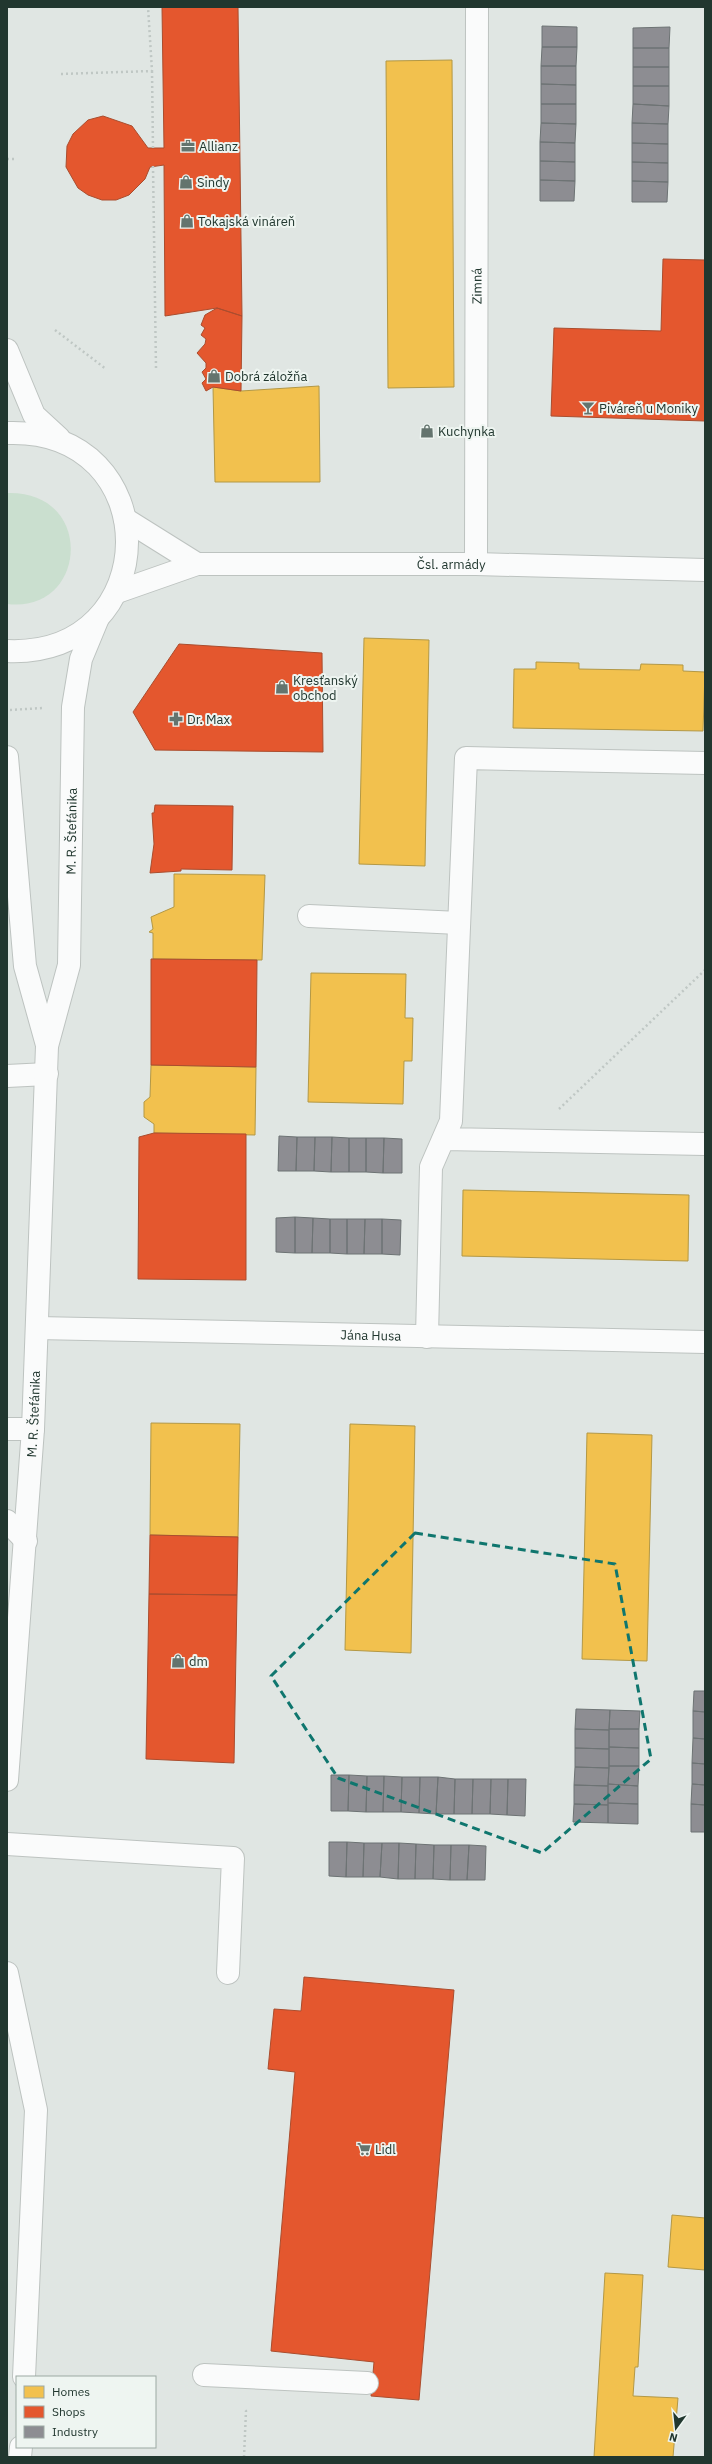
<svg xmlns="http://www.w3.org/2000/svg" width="712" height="2464" viewBox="0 0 712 2464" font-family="'IBM Plex Sans',sans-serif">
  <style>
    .green { fill: #cadfcf }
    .homes { fill: #f2c14e; stroke: #b39845 }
    .shops { fill: #e4572e; stroke: #aa4d2e }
    .industry { fill: #8d8d92; stroke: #6d7374 }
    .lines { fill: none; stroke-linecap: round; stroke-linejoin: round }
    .lane-casing { stroke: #bdc3c0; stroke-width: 24 }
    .street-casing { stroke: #bdc3c0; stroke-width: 24 }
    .secondary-casing { stroke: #bdc3c0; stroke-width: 24 }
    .path { stroke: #bfc7c4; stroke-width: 2.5; stroke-dasharray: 2 3; stroke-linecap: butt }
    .lane { stroke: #fafbfb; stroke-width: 22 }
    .street { stroke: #fafbfb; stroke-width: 22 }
    .secondary { stroke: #fafbfb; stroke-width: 22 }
    .marked { fill: none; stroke: #0f766e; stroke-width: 3; stroke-dasharray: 8 5; stroke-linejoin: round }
    .labels { text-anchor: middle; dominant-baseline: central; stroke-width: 4; stroke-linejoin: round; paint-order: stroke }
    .poi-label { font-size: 13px; fill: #21372f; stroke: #eef5f1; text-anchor: start }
    .street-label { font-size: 13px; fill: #21372f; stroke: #eef5f1 }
  </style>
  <rect width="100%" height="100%" fill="#e0e6e3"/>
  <!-- green -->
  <path class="green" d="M7,493c89,-3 81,121 0,111z"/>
  <!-- homes -->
  <path class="homes" d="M452,60l2,327 -66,1 -2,-327z
    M319,386l1,96h-105l-2,-95 28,4z
    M364,638l65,2 -4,226 -66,-2z
    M536,662l43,1v6l61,1 1,-6 42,1v6l22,1 -2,59 -190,-3 1,-59h22z
    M174,874l91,1 -3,85 -109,-1v-26l-4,-1 4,-3 -2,-12 23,-10z
    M311,973l95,1 -1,44h8l-1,43h-8l-1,43 -95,-2z
    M151,1065l105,2 -1,68 -101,-2v-9l-10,-7v-15l6,-5z
    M463,1190l226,5 -1,66 -226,-5z
    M151,1423l89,1 -2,113 -88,-2z
    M350,1424l65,2 -4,227 -66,-3z
    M587,1433l65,2 -5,226 -65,-2z
    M672,2215l33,3v52l-37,-3z
    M605,2273l38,2 -5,92h-3l-2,29 45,2 -5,59h-79z"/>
  <!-- shops -->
  <path class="shops" d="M162,7h76l4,309 -25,-8 -52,8 -1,-151 -14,2 -5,12 -16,16 -13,5h-14l-14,-5 -10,-7 -12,-21 1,-21 6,-12 15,-14 15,-4 29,10 16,22h16z
    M663,259l42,1v161l-154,-5 3,-88 107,3z
    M217,308l25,8 -1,75 -28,-4 -7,4 -4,-8 4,-4 -4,-7 4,-4v-5l-9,-10 8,-9 1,-5 -5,-4 4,-7 -4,-3 4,-10z
    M179,644l143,9 1,99 -168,-2 -22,-38z
    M155,805l78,1 -1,64 -51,-1v2l-31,2 4,-29 -2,-31h2z
    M151,959l106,1 -1,107 -105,-2z
    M154,1133l92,1v146l-108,-1 1,-142z
    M150,1535l88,2 -1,58 -88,-1z
    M149,1594l88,1 -3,168 -88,-4z
    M304,1977l150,13 -35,410 -48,-4 3,-34 -103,-11 24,-279 -27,-3 6,-60 27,2z"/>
  <!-- industry -->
  <path class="industry" d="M542,26l35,1v20h-35z
    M670,27l-1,21h-36v-20z
    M542,47h35l-1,19h-35z
    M633,48h36v19h-36z
    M541,66h35v19l-35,-1z
    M633,67h36v19h-36z
    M541,84l35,1v19h-35z
    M633,86h36v20l-36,-2z
    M541,104h35v20l-35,-1z
    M633,104l36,2 -1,18 -36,-1z
    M541,123l35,1 -1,19 -35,-1z
    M632,123l36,1v20l-36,-1z
    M540,142l35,1v19l-35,-1z
    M632,143l36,1v19l-36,-1z
    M540,161l35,1v19l-35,-1z
    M632,162l36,1v19l-36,-1z
    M540,180l35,1 -1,20h-34z
    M632,181l36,1 -1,20h-35z
    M279,1136l18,1 -1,34h-18z
    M297,1137h18l-1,34h-18z
    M315,1137h17l-1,35 -17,-1z
    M332,1137l17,1v34h-18z
    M349,1138h17v34h-17z
    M366,1138h18l-1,35 -17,-1z
    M384,1138l18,1v34h-19z
    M295,1217v36l-19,-1v-34z
    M295,1217l18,1 -1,35h-17z
    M313,1218l17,1v34h-18z
    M330,1219h17v35l-17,-1z
    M347,1219h18l-1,35h-17z
    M365,1219h17v35h-18z
    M382,1219l19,1 -1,35 -18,-1z
    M694,1691h11v21l-12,-1z
    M576,1709l34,1 -1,20 -34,-1z
    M610,1710l30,1 -1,18h-30z
    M693,1711l12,1v27l-12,-1z
    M575,1729l34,1v19l-34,-1z
    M609,1729h30v19l-30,-1z
    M693,1738l12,1v25l-13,-1z
    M609,1747l30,1v18h-30z
    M575,1748l34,1v19l-34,-1z
    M692,1763l13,1v21l-13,-1z
    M609,1766h30l-1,20 -30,-2z
    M575,1767l34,1 -1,18 -34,-1z
    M331,1775h18l-1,36h-17z
    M349,1775l18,1 -1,36 -18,-1z
    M367,1776h17l-1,36h-17z
    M384,1776l18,1 -1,35h-18z
    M402,1777h18l-1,36 -18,-1z
    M420,1777h18l-2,37 -17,-1z
    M438,1777l17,2 -1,35h-18z
    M455,1779h18l-1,35h-18z
    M473,1779h18l-1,35h-18z
    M491,1779h17l-1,36 -17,-1z
    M508,1779h18l-1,37 -18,-1z
    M608,1784l30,2v18l-30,-1z
    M692,1784l13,1v20l-14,-1z
    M574,1785l34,1v19l-34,-1z
    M608,1803l30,1v20l-30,-1z
    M574,1804l34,1v18l-35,-1z
    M691,1804l14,1v27h-14z
    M329,1842h18l-1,35 -17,-1z
    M347,1842l17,1 -1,34h-17z
    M364,1843h18l-2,34h-17z
    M382,1843h17l-1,36 -18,-2z
    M399,1843l17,1 -1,35h-17z
    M416,1844l18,1 -1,34h-18z
    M434,1845h17l-1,35 -17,-1z
    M451,1845h18l-2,35h-17z
    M469,1845l17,1 -1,34h-18z"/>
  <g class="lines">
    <!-- lane casing -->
    <g class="lane-casing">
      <path id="lane" d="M309,916l150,7
        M7,1076l40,-2
        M444,1139l261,5
        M427,1337l4,-170 20,-46 15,-363 239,5
        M7,1429h26
        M7,1521l19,20
        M7,1844l226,14 -5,115
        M204,2375l163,8"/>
    </g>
    <!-- street casing -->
    <g class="street-casing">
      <g id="street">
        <path id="s1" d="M476,564l1,-557"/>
        <path id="s2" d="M37,1328l668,14"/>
      </g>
    </g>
    <!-- secondary casing -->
    <g class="secondary-casing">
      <g id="secondary">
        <path d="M7,350l27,65 25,23"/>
        <path d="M7,433c161,-6 159,225 0,218"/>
        <path d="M125,519l72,45"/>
        <path id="s3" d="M117,592l80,-28h279l229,6"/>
        <path d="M7,757l18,209 22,79"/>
        <path id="s4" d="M7,1780l26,-351 14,-383 22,-81 4,-258 8,-48 17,-41"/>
        <path d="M7,1973l29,137 -12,267"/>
        <path d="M20,2457l1,-10"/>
      </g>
    </g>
    <!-- path -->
    <path class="path" d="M152,71l1,77
      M61,74l91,-3 -4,-64
      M7,159h10
      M153,166l3,202
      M55,330l51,39
      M10,710l32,-2
      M559,1109l146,-139
      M244,2457l2,-46 -2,-2"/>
    <!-- lane -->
    <use href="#lane" class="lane"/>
    <!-- street -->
    <use href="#street" class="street"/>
    <!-- secondary -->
    <use href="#secondary" class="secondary"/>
  </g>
  <!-- marked area -->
  <path class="marked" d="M415,1533l200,31 36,195 -109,94 -204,-75 -67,-102z"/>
  <!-- icons -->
  <defs>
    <g id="office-bare" transform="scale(1.08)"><path d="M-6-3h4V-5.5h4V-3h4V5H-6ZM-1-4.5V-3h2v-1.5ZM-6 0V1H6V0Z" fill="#64746e" stroke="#eef5f1" stroke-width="2.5" paint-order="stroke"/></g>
    <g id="shop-bare" transform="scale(1.08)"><path d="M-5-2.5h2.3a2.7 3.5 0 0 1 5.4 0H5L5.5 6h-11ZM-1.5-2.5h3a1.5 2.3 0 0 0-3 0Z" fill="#64746e" stroke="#eef5f1" stroke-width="2.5" paint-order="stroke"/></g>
    <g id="bar-bare" transform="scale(1.08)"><path d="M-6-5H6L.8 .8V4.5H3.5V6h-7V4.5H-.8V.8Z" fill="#64746e" stroke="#eef5f1" stroke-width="2.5" paint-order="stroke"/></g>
    <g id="pharmacy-bare" transform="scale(1.08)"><path d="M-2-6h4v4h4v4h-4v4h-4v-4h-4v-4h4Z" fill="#64746e" stroke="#eef5f1" stroke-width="2.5" paint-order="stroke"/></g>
    <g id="supermarket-bare" transform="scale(1.08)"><path d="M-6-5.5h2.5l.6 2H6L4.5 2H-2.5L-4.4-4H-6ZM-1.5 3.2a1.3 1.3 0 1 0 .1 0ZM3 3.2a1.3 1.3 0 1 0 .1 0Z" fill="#64746e" stroke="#eef5f1" stroke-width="2.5" paint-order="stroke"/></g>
  </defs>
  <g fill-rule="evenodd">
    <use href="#office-bare" x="188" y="146"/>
    <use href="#shop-bare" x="186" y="182"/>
    <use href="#shop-bare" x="187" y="221"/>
    <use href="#shop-bare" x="214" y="376"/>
    <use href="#bar-bare" x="588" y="408"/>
    <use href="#shop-bare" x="427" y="431"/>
    <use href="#shop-bare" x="282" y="687"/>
    <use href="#pharmacy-bare" x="176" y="719"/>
    <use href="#shop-bare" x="178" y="1661"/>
    <use href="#supermarket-bare" x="364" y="2149"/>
  </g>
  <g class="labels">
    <!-- poi labels -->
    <g class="poi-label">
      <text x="199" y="146">Allianz</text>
      <text x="197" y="182">Sindy</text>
      <text x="198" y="221">Tokajská vináreň</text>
      <text x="225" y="376">Dobrá záložňa</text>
      <text x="599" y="408">Piváreň u Moniky</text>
      <text x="438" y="431">Kuchynka</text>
      <text x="293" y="680">Kresťanský<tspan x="293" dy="15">obchod</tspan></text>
      <text x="187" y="719">Dr. Max</text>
      <text x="189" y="1661">dm</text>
      <text x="375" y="2149">Lidl</text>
    </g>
    <!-- street labels -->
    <g class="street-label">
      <text stroke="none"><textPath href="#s1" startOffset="278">Zimná</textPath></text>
      <text stroke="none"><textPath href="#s3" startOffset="339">Čsl. armády</textPath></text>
      <text stroke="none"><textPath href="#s4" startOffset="953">M. R. Štefánika</textPath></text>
      <text stroke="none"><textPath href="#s2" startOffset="334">Jána Husa</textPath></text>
      <text stroke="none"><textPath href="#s4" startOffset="367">M. R. Štefánika</textPath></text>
    </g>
  </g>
  <!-- border -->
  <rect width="712" height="2464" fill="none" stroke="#21372f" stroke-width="16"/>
  <!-- legend -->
  <rect x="16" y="2376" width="140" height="72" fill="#eef5f1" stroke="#9ca9a3"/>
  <rect x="24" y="2386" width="20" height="12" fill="#f2c14e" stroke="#9ca9a3"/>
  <text x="52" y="2396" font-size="12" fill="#21372f">Homes</text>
  <rect x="24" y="2406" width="20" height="12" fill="#e4572e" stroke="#9ca9a3"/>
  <text x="52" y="2416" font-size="12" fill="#21372f">Shops</text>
  <rect x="24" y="2426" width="20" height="12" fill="#8d8d92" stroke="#9ca9a3"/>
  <text x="52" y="2436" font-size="12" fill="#21372f">Industry</text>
  <!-- north arrow -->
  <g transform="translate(676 2428) rotate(195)" stroke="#eef5f1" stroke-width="3" paint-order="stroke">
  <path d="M0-3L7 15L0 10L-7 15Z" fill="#21372f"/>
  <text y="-6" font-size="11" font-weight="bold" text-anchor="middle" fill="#21372f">N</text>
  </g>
</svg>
